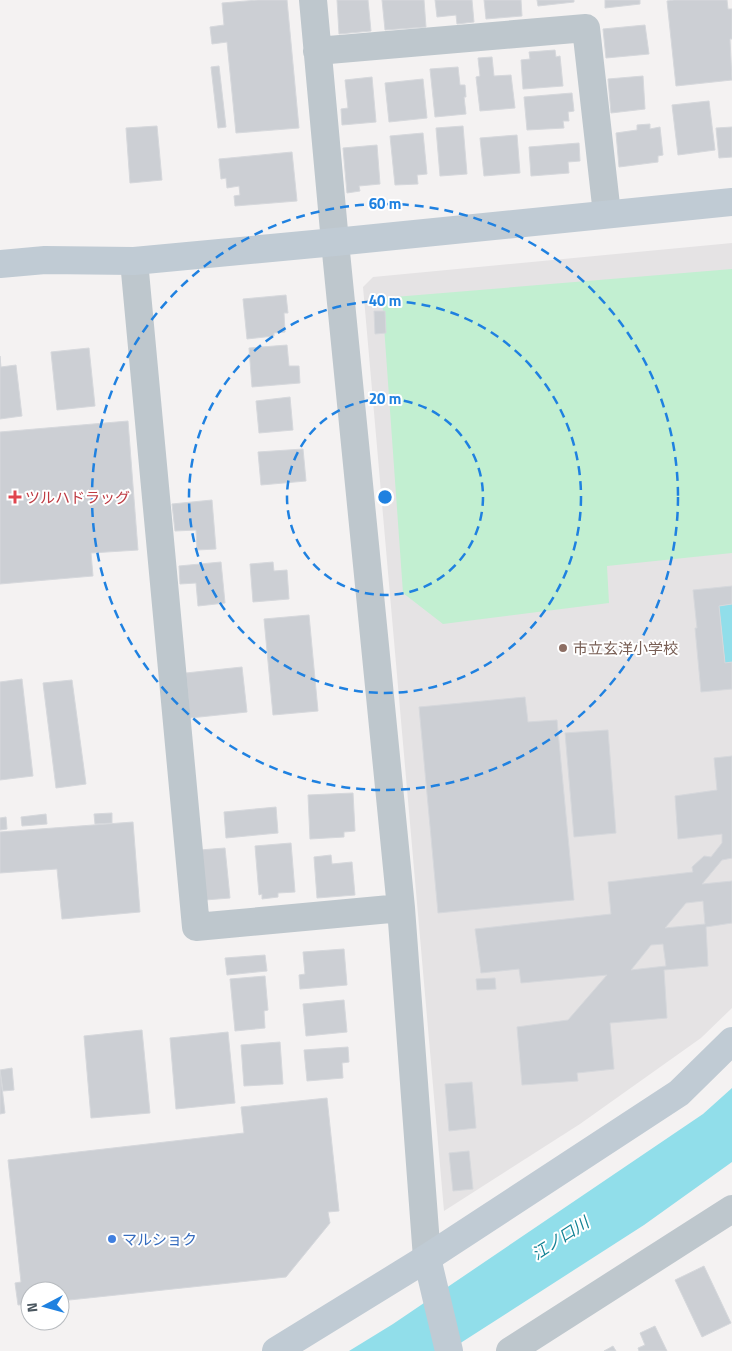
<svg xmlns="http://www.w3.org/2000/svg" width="732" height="1351" viewBox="0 0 732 1351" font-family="'Titillium Web','Noto Sans JP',sans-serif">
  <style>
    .education { fill: #e5e3e4 }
    .green { fill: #c2efd1 }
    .water { fill: #91deea }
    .building { fill: #cccfd4; stroke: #d6d8dc; fill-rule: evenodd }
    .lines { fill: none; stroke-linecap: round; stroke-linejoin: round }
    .street { stroke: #bec7cd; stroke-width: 28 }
    .secondary { stroke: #c0cbd4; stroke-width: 28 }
    .ring { fill: none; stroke: #1f81e0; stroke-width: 2.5; stroke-dasharray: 9 6 }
    .health-dot { fill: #e0444e; stroke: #fff; stroke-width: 2 }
    .education-dot { fill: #8d6e63; stroke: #fff; stroke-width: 2 }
    .shop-dot { fill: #3f7fe0; stroke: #fff; stroke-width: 2 }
    .labels { text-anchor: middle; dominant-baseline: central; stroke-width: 4; stroke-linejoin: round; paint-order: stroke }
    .health-label { font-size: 15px; fill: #be3a42; stroke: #fff; text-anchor: start }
    .education-label { font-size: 15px; fill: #785e54; stroke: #fff; text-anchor: start }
    .shop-label { font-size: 15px; fill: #366cbe; stroke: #fff; text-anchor: start }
    .water-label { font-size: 16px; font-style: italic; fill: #118193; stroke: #fff }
    .centre { fill: #1f81e0; stroke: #fff; stroke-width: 2.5 }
    .ring-label { font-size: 15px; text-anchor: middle; font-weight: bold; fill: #1f81e0; stroke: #fff; stroke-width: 4; stroke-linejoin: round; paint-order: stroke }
  </style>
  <rect width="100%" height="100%" fill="#f4f2f2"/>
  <!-- education -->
  <path class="education" d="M732,243v765l-31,30 -121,86 -136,87 -81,-924 10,-10z"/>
  <!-- green -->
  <path class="green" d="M732,269v284l-125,13 2,37 -166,21 -40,-31 -21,-295z"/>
  <!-- water -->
  <path class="water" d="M732,604v58l-7,1 -6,-57z
    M732,1088v74l-88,63 -196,126h-99l44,-27 310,-210z"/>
  <!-- building -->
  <path class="building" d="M258,0h29l12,128 -63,5 -9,-91 -15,2 -2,-17 14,-2 -2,-22z
    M337,0h31l3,31 -32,3z
    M382,0h42l2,27 -41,3z
    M435,0h37l2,22 -17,2 -1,-9 -19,2z
    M484,0h37l1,16 -36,3z
    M537,0h37v2l-36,4z
    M605,0h35v4l-35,4z
    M674,0h53l1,9h4v30h-2l2,41 -56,6 -9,-85z
    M645,25l4,29 -43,4 -3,-29z
    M555,50l1,7 4,-1 3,30 -40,3 -2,-29 9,-1 -1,-7z
    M492,57l2,19 17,-1 4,33 -35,3 -4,-34 4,-1 -2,-18z
    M219,66l7,61 -8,1 -7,-61z
    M458,67l2,18h5l1,12h-2l2,17 -31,3 -5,-48z
    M643,76l2,33 -34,4 -3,-34z
    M372,77l4,45 -34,3 -1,-16 7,-1 -3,-28z
    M423,79l4,39 -38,4 -4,-39z
    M572,93l2,18 -6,1 1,9h-6l1,7 -37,2 -3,-33z
    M709,101l6,49 -37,5 -6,-50z
    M650,124v5l10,-2 3,28 -5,1v6l-39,5 -3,-34 21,-3v-5z
    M157,126l5,54 -32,3 -4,-55z
    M463,126l4,48 -27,2 -4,-48z
    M732,127v30l-13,1 -3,-30z
    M423,133l4,41 -10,1 1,9 -23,1 -5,-49z
    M517,135l3,38 -36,3 -4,-38z
    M579,143l1,18 -12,1 1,11 -38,3 -2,-29z
    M377,145l3,39 -21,2 1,5 -13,2 -4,-45z
    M292,152l5,49 -62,5 -1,-10 6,-1 -1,-9 -12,2 -1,-10 -5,1 -2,-20z
    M286,295l2,18h-4l1,19 -11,1v3l-27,3 -4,-40z
    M374,311h11l1,22 -11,1z
    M287,345l2,21h10l1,17 -48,4 -3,-39z
    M89,348l6,58 -38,4 -6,-58z
    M0,356l1,11 15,-2 6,51 -22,3z
    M290,397l3,33 -34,3 -3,-32z
    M128,421l10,129 -47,3 2,23 -93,8v-152z
    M303,449l3,32 -45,4 -3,-33z
    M212,500l4,49 -19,1 -1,-20 -21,1 -3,-27z
    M221,562l4,41 -27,3 -2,-23 -16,1 -1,-18z
    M273,562l1,9 13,-1 2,29 -36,3 -3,-38z
    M732,586v18l-13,2 6,57 7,-1v27l-31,3 -6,-64h2l-4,-38z
    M309,615l9,96 -45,4 -9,-96z
    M242,667l5,45 -57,6 -4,-45z
    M22,679l11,97 -33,4v-98z
    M72,680l14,104 -30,4 -13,-105z
    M525,697l3,25 29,-2 17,180 -136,13 -19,-206z
    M608,730l8,103 -42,4 -9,-104z
    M732,756v102l-10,2 -20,24 30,-3v42l-26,4 2,39 -44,4 3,48 -57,5 4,46 -37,4 1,8 -56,4 -5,-58 51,-7 39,-45 -86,8 -2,-14 -38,4 -6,-44 136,-15 -3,-32 85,-10 -1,-5 12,-11 7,1 11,-14v-9l-44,5 -3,-43 42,-6 -3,-32zM703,901l2,23 -40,4 21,-25zM663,944l3,22 -35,4 20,-25z
    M353,793l2,38 -11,1v5l-34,2 -2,-44z
    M276,807l2,26 -52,5 -2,-26z
    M112,813v10l-17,1 -1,-10z
    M46,814l1,10 -25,2 -1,-9z
    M6,817l1,12 -7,1v-12z
    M133,822l7,90 -78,7 -5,-50 -57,4v-41z
    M291,843l4,49 -17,1v4l-16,2v-5l-3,1 -4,-49z
    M225,848l5,50 -25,2 -5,-50z
    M331,855l1,9 20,-2 3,33 -38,3 -3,-41z
    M344,949l3,36 -47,4 -1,-14 6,-1 -2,-22z
    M265,955l2,16 -40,4 -2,-17z
    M265,976l3,34 -4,1 1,17 -30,3 -5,-52z
    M495,978l1,11 -19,1 -1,-11z
    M344,1000l3,32 -41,4 -3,-32z
    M142,1030l8,83 -59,5 -7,-82z
    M228,1032l7,71 -59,6 -6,-71z
    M280,1042l3,42 -39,2 -3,-41z
    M348,1047l1,15 -7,1 1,15 -36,3 -3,-31z
    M12,1068l2,22 -11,1 -3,-21z
    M0,1070l5,43 -5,1z
    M472,1082l4,46 -27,3 -4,-47z
    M327,1098l12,113 -11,1 2,11 -44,54 -226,24v-10h-30v13l-12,1 -3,-22 6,-1 -13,-122 236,-27 -3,-26z
    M469,1151l4,38 -20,2 -4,-38z
    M704,1266l27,57 -29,14 -27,-57z
    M655,1326l12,25h-28l-1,-3 7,-3 -5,-12z
    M613,1346l3,5h-12z"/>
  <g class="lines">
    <!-- street -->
    <path class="street" d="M313,0l22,242 66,666 26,350
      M317,51l269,-23 21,186
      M134,261l62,666 205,-19
      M510,1351l222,-142"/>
    <!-- secondary -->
    <path class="secondary" d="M0,264l45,-4 89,1 201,-19 397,-40
      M427,1258l22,93
      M276,1351l151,-93 252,-165 53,-52"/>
  </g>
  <!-- distance rings -->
  <g class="ring">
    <circle cx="385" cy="497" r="98"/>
    <circle cx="385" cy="497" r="196"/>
    <circle cx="385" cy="497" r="293"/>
  </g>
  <!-- markers -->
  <path class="health-dot" d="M12.5 489.5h5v5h5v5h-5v5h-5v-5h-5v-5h5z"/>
  <circle class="education-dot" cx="563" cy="648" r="5"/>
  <circle class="shop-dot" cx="112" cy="1239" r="5"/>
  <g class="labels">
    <!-- health labels -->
    <g class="health-label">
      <text x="25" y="497">ツルハドラッグ</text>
    </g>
    <!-- education labels -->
    <g class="education-label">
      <text x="573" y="648">市立玄洋小学校</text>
    </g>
    <!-- shop labels -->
    <g class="shop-label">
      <text x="122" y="1239">マルショク</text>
    </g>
    <!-- water labels -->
    <g class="water-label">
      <text transform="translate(560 1238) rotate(-33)">江ノ口川</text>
    </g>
  </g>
  <circle cx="385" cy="497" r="8" class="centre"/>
  <g class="ring-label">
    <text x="385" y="209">60 m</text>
    <text x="385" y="306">40 m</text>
    <text x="385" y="404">20 m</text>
  </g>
  <!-- north arrow -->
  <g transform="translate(45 1306) rotate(264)"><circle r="24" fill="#ffffff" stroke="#b7bbbf"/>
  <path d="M0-4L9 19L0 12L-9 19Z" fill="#1f81e0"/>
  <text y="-8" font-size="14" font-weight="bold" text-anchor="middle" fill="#4a565f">N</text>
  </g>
</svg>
